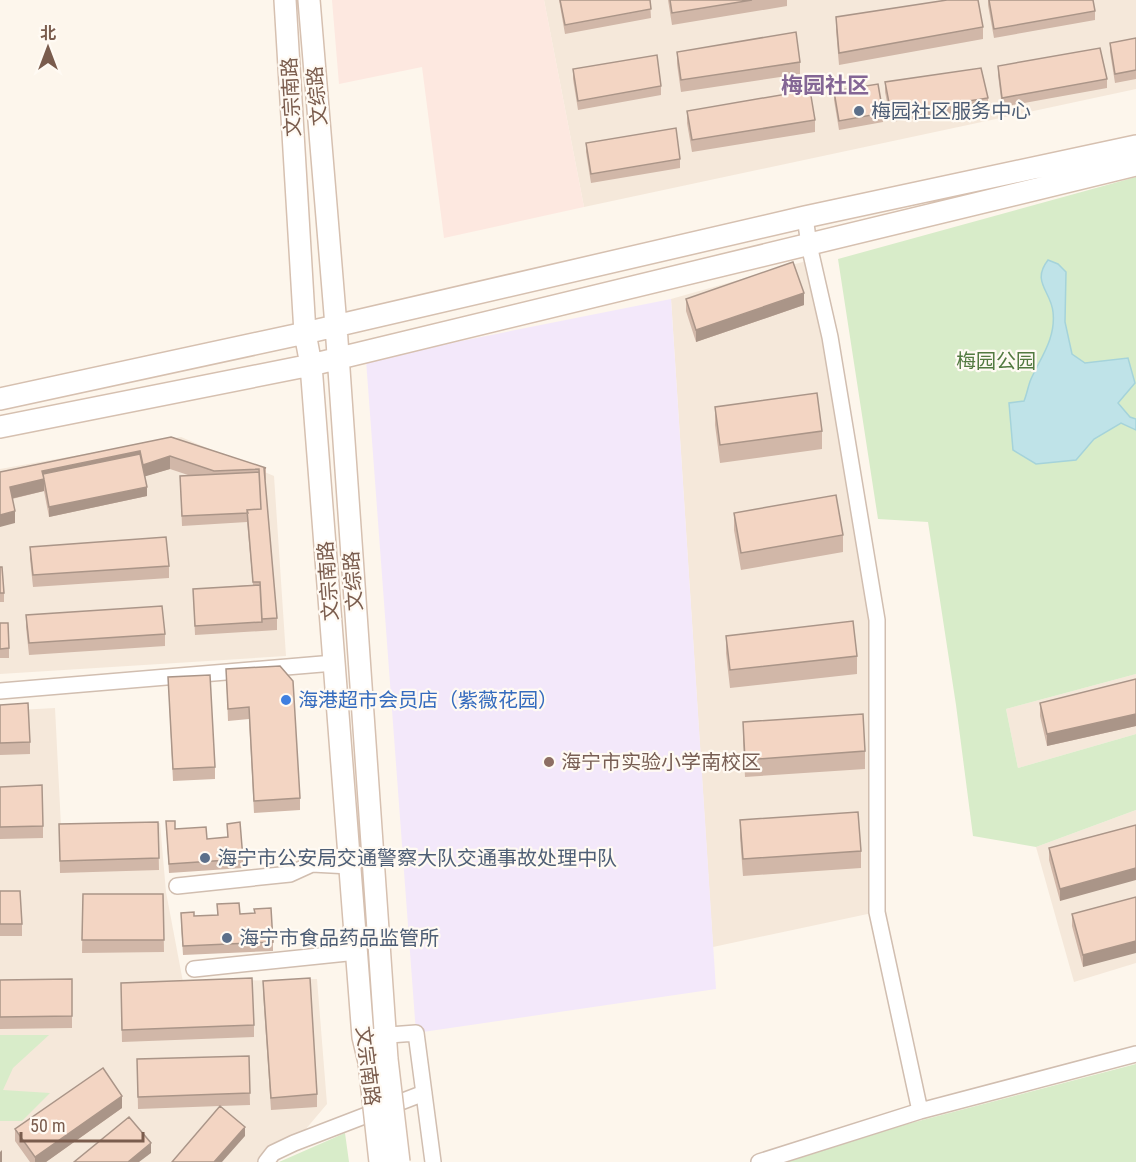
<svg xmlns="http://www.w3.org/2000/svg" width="1136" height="1162" viewBox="0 0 1136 1162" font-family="'Roboto Condensed','Noto Sans SC',sans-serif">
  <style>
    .residential { fill: #f5e8da }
    .commercial { fill: #fde8e0 }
    .education { fill: #f3e8fa }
    .green { fill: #d8ecc9 }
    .water { fill: #bfe3e8; stroke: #a5d3da; stroke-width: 1.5 }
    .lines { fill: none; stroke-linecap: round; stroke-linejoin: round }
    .street-casing { stroke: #d1beb0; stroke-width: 18 }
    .secondary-casing { stroke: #d6c0b0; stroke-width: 24 }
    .street { stroke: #fff; stroke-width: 15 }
    .secondary { stroke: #fff; stroke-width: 21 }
    .secondary-bridge-casing { stroke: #d6c0b0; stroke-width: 24; stroke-linecap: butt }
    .secondary-bridge { stroke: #fff; stroke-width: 21 }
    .wall { fill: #d1b7a8 }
    .shaded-wall { fill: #aa9588 }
    .building { fill: #f3d5c3; stroke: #aa9588; stroke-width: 1.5 }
    .service-dot { fill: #5c6f8a; stroke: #fffaf3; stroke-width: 2 }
    .shop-dot { fill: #3f7fe0; stroke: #fffaf3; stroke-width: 2 }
    .education-dot { fill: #8d6e63; stroke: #fffaf3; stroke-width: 2 }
    .labels { text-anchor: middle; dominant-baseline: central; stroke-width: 4.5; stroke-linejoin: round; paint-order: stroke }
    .street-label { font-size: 20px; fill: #7a5c4d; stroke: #fffaf3 }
    .service-label { font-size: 20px; fill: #4e5e75; stroke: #fffaf3; text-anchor: start }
    .park-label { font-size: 20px; fill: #537a41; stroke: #fffaf3 }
    .shop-label { font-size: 20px; fill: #366cbe; stroke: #fffaf3; text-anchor: start }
    .education-label { font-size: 20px; fill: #785e54; stroke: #fffaf3; text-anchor: start }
    .quarter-label { font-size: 22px; font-weight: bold; fill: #846695; stroke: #fffaf3 }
  </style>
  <rect width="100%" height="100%" fill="#fdf6ec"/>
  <!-- residential -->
  <path class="residential" d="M544,0h592v89l-552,118z
    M806,261l71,359v292l-164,35 -42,-648z
    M181,437l93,39 12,180 -286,18v-205z
    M1136,674v60l-118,34 -12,-59z
    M55,708l6,118 99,-3 6,69 17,90 134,-3 10,125 -49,58h-278v-451z
    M1136,810v153l-62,19 -38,-135z"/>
  <!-- commercial -->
  <path class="commercial" d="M332,0h212l40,207 -140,31 -22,-171 -83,17z"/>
  <!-- education -->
  <path class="education" d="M671,299l45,690 -300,44 -50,-673z"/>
  <!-- green -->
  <path class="green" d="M1136,177v497l-130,35 12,59 118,-34v76l-100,37 -63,-11 -17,-131 -28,-183 -50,-3 -40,-260z
    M0,1035h49l-36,33 -10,22 47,3 -28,28h-22z
    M1136,1064v98h-374z
    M345,1133l4,29h-71h1z"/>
  <!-- water -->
  <path class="water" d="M1048,260l10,4 8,8 -1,50 7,32 13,9 43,-5 7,25 -17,20 12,14 6,2v11l-15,-7 -27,16 -18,21 -40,4 -23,-14 -4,-47 15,-2c3,-7 4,-15 7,-22 10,-22 25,-41 22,-67 -2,-21 -22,-30 -5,-52z"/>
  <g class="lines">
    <!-- street casing -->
    <g class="street-casing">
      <path id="street" d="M805,217l4,28 21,92 47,283v292l43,199
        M0,691l334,-28
        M177,886l113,-12 22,-10 38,2
        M194,969l163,-17
        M376,1036l40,-3 17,129
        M266,1162l7,-9 21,-10 130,-50
        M759,1162l161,-51 216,-57"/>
    </g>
    <!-- secondary casing -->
    <g class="secondary-casing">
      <path id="secondary" d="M285,0l20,333 6,32 52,672 6,25
        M309,0l27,326 51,733
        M0,399l305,-66 500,-116 331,-71
        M0,427l311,-62 825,-200"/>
    </g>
    <!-- street -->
    <use href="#street" class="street"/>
    <!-- secondary -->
    <use href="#secondary" class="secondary"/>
    <!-- secondary-bridge casing -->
    <g class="secondary-bridge-casing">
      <path id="secondary-bridge" d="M387,1059l12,103
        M369,1062l11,100"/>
    </g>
    <!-- secondary-bridge -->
    <use href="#secondary-bridge" class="secondary-bridge"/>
  </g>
  <!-- wall -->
  <path class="wall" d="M559,0h91l1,18 -86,16z
    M668,0h119v6l-115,19z
    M988,0h105l2,11v9l-101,18 -6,-33z
    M836,17l147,10v12l-144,26 -3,-35z
    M1136,38v41l-21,4 -5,-31v-9z
    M677,52l123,10v12l-119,18 -4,-28z
    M998,66l109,13v9l-105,19 -4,-32z
    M573,69l88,17v9l-83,15 -5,-31z
    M885,82l103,16v10l-97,14 -6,-30z
    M834,91l49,22v9l-44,8 -5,-30z
    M687,111l128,9v12l-123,20 -5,-29z
    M586,143l94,16v9l-89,15 -5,-31z
    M686,299l118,6 -108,37 -10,-31z
    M715,407l107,24v18l-102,14 -5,-38z
    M171,437l95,31v12h-1l12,138v12l-82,5 -2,-46 60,-4 -6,-63 -65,4 -2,-50h11l-21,-7 -25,7 2,20 -98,21 -5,-26 -32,8 3,24 -15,-51z
    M734,513l109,22v17l-102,18 -7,-40z
    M30,547l139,19v12l-136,9 -3,-28z
    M0,567l4,26v9h-4z
    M26,615l139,19v12l-136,9 -3,-28z
    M0,623l9,25v10h-9z
    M726,636l131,20v18l-127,14 -4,-35z
    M280,666l20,132v12l-46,3 -5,-94 -21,2 -2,-52z
    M168,677l47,90v12l-42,2z
    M1136,679v47l-89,20 -7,-30v-13z
    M0,705l30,37v12l-30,1z
    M743,722l122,29v18l-120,8 -2,-37z
    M0,787l43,39v12l-43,1z
    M740,820l121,31v17l-118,8 -3,-38z
    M166,821l9,8 32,10 20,-1v-14l16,35v9l-74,5z
    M158,822l1,48 -99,3 -1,-49z
    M1136,825l-76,76 -11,-41v-12z
    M0,891l22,33v12h-22z
    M83,894h80l1,58 -82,1z
    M1136,897l-53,70 -11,-41v-12z
    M217,904l23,10 33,28v9l-90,4 -2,-33 13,-6 23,-1z
    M72,979v49l-72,1v-49z
    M263,981l54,113v13l-46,3 -8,-117z
    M121,995l133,30v12l-132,5z
    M249,1056l1,49 -30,1 25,30 -25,-30 -82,3 -1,-50z
    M122,1108l-76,54h-16l-15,-21v-12z"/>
  <!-- shaded-wall -->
  <path class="shaded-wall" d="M804,293v12l-108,37v-12z
    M140,451v12l-96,19v9l-34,8v-12l32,-16z
    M170,456v13l-27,8v-12z
    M147,487v9l-98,21v-10z
    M15,511v12l-15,4v-12z
    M1136,714v12l-89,20v-12z
    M1136,868v12l-76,21v-12z
    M1136,941v12l-53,14v-12z
    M122,1096v12l-76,54h-11v-5z
    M245,1127v9l-23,26h-8z
    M151,1143v10l-12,9h-11z
    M2,1150v12h-2v-10z"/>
  <!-- building -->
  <path class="building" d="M560,0h90l1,9 -86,16z
    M670,0h82l-80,13z
    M947,0h31l5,27 -144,26 -3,-36z
    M989,0h104l2,11 -101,18z
    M796,32l4,30 -119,18 -4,-28z
    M1136,38v32l-21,4 -5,-31z
    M1100,48l7,31 -105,19 -4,-32z
    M657,55l4,31 -83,15 -5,-32z
    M981,68l7,30 -97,15 -6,-31z
    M878,84l5,29 -44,8 -5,-30z
    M810,90l5,30 -123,20 -5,-29z
    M676,128l4,31 -89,15 -5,-31z
    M793,262l11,31 -108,37 -10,-31z
    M817,393l5,38 -102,14 -5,-38z
    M171,437l95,31h-2l13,150 -15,1 -2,-37h-7l-6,-72 14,-1 -2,-40 -45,2 -44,-15 -27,9 -3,-14 -98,20 2,8 -34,8 5,24 -15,4v-43z
    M140,454l7,33 -98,20 -6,-33z
    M259,472l2,37 -14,1 1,3 -66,3 -2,-40z
    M836,495l7,40 -102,18 -7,-40z
    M166,537l3,29 -136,9 -3,-28z
    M0,567h2l2,26h-4z
    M260,585l2,37 -67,4 -2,-37z
    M162,606l3,28 -136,9 -3,-28z
    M853,621l4,35 -127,14 -4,-34z
    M0,623h8l1,25 -9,1z
    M280,666l13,15 7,117 -46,3 -5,-94 -21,2 -2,-40z
    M210,675l5,92 -42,2 -5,-92z
    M1136,679v35l-89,20 -7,-31z
    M28,703l2,39 -30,1v-38z
    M863,714l2,37 -120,9 -2,-38z
    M42,785l1,41 -43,1v-40z
    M858,812l3,39 -118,8 -3,-39z
    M166,821h9v8l31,-2 1,12 21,-2 -1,-13 13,-2 3,37 -74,5z
    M158,822l1,36 -99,3 -1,-37z
    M1136,825v43l-76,21 -11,-41z
    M0,891h20l2,33h-22z
    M83,894h80l1,46h-82z
    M1136,897v44l-53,14 -11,-41z
    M239,903l1,11 15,-1 -1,-4 17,-1 2,34 -90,4 -2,-33 13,-1v4l24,-1 -1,-11z
    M252,978l2,47 -132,5 -1,-47z
    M310,978l7,116 -46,4 -8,-117z
    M72,979v37l-72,1v-37z
    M249,1056l1,37 -112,4 -1,-38z
    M103,1068l19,28 -87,61 -20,-28z
    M220,1106l25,21 -31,35h-42z
    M129,1117l22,26 -23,19h-54z"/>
  <!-- markers -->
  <g class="service-dot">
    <circle cx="859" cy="111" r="6"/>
    <circle cx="205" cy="858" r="6"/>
    <circle cx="227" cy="938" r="6"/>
  </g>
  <circle class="shop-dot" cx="286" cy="700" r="6"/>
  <circle class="education-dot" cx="549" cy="762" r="6"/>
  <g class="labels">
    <!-- street labels -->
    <g class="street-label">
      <text transform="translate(317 96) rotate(-95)">文综路</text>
      <text transform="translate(291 97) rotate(-93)">文宗南路</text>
      <text transform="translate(328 581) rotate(-94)">文宗南路</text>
      <text transform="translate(353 581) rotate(-94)">文综路</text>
      <text transform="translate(368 1066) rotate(83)">文宗南路</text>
    </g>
    <!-- service labels -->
    <g class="service-label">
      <text x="871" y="111">梅园社区服务中心</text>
      <text x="217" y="858">海宁市公安局交通警察大队交通事故处理中队</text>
      <text x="239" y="938">海宁市食品药品监管所</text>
    </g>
    <!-- park labels -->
    <g class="park-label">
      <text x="996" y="361">梅园公园</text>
    </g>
    <!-- shop labels -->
    <g class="shop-label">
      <text x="298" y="700">海港超市会员店（紫薇花园）</text>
    </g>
    <!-- education labels -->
    <g class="education-label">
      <text x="561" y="762">海宁市实验小学南校区</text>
    </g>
    <!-- quarter labels -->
    <g class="quarter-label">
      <text x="825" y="85">梅园社区</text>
    </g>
  </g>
  <!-- north arrow -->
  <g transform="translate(48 48)" stroke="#fffaf3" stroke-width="4.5" paint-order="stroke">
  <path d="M0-4.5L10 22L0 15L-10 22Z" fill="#7a5c4d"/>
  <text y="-9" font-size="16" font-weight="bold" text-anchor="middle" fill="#7a5c4d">北</text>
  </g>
  <!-- scale -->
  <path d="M21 1132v9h122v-9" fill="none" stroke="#7a5c4d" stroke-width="3"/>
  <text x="30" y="1132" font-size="18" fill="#7a5c4d" stroke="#fffaf3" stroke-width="4.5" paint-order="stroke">50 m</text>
</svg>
